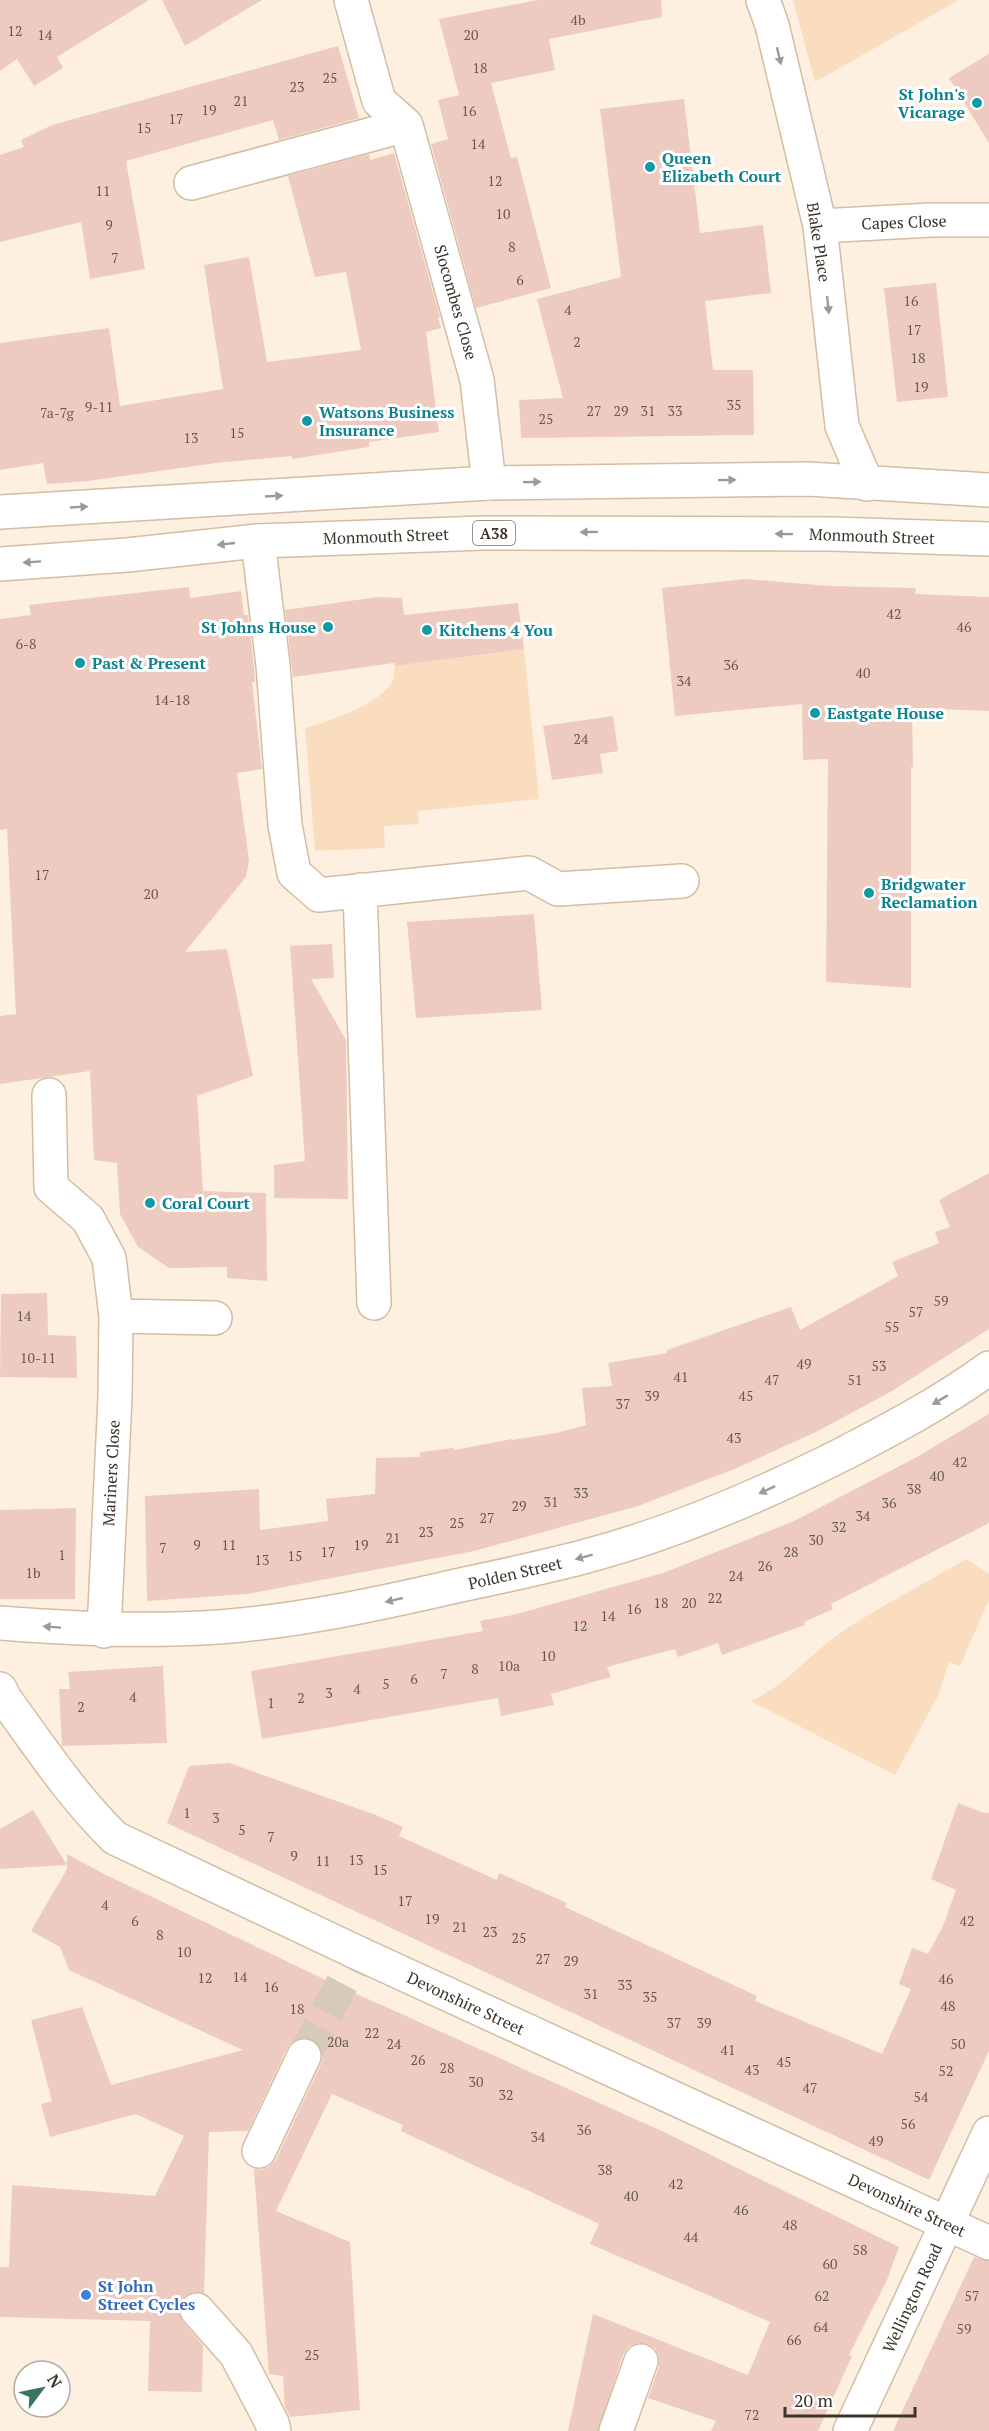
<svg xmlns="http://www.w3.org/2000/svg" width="989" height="2431" viewBox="0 0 989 2431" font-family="'PT Serif',serif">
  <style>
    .green { fill: #f9ddbe }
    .building { fill: #edcbc0 }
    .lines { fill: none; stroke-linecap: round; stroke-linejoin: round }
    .minor-tunnel { stroke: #d6cabb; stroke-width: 33; stroke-dasharray: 33 16; stroke-linecap: butt }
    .minor-casing { stroke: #d3bda4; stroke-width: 36 }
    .major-casing { stroke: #d3bda4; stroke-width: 36 }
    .minor { stroke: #fff; stroke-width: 33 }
    .major { stroke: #fff; stroke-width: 33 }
    .oneway { fill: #9e9994 }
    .culture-dot { fill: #0f9aa8; stroke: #fff; stroke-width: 2 }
    .shop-dot { fill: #3f7fe0; stroke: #fff; stroke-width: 2 }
    .labels { text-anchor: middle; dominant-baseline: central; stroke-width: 6; stroke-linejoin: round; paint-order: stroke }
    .number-label { font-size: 14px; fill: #68594f }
    .shield { fill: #fff; stroke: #767069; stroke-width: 1.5 }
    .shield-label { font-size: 15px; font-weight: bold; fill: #3c3329 }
    .culture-label { font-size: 16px; font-weight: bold; fill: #0d838f; stroke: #fff; text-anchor: start }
    .street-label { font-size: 16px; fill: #3c3329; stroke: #fff }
    .shop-label { font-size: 16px; font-weight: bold; fill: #366cbe; stroke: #fff; text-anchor: start }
  </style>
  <rect width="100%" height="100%" fill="#fdf0e0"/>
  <!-- green -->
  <path class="green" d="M793,0h166l-144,82z
    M524,649l15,150 -121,12 1,13 -35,2 1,22 -70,3 -10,-123c22,-6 79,-25 88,-48 1,-4 1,-10 2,-14z
    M966,1559l23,15v26l-29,66 -11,-4 -11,34 -43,79 -145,-74c37,-15 62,-50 96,-72 38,-25 80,-46 120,-70z"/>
  <!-- building -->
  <path class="building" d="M0,0h149l-92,57 6,11 -29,18 -17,-27 -17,12z
    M162,0h100l-77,46z
    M538,0h123l1,17 -113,22 6,31 -64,13 20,75 6,-1 34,131 -75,20 -45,-164 17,-5 -10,-39 21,-5 -20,-76z
    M338,46l21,72 -80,22 -6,-20 -147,41 19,108 -55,10 -9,-57 -81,20v-87l24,-8 -3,-7 31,-15z
    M989,54v89l-40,-65z
    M684,99l16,134 63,-8 8,68 -66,8 8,69h40l1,65 -233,3 -2,-38 44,-2 -26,-99 84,-22 -21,-168z
    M394,153l46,164 -2,1 3,10 -15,4 13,100 -70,10v5l-77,12v-3l-76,7 -128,18 -41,3 -4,-21 -43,7v-127l109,-15 11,78 103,-17 -19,-124 45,-8 18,105 94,-12 -15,-78 -31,5 -27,-101 81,-22 1,6z
    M936,283l12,114 -51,5 -13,-114z
    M746,579l83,7 87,2 -1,6 74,3v114l-77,-3 1,59h-2v221l-85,-6 2,-223 -25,1 -1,-56 -127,12 -13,-128z
    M189,587l1,11 51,-7 3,24h4l6,52 1,15h-3l10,87 -25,4 12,87 -3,17 -61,75 42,-3 26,127 -56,20 6,95 63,2 1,88 -40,-3v-11l-58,1 -31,-21 -18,-33 -3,-51 -23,-3 -4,-89 -90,13v-68l16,-2 -9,-185 -7,1v-211l31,-4 -2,-10z
    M378,597l24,1 2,17 114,-12 6,46 -129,17 -1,-3 -101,14 -8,-67z
    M613,716l5,35 -18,3 3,19 -51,7 -9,-54z
    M534,914l8,96 -126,8 -9,-96z
    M290,944l2,2 40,-2 2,34 -23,1 35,61 2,159 -74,-1v-33l31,-4z
    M989,1173v156l-97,62 -74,40 -81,37 -99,38 -164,45 -227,43 -100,7 -2,-105 114,-7 1,41 68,-9 -2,-22 49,-5 1,-36 44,-1v-5l34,-4v2l58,-11v1l44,-7 30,-8 -4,-37 30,-2 -4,-23 59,-10v-3l124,-43 9,23 98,-54 -6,-14 47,-19 -4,-11 15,-5 -11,-27z
    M47,1293l1,42 28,1 1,42 -77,-1 1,-83z
    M989,1414v109l-158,81 2,5 -29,13 1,3 -83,30 -4,-12 -40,14 -3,-8 -68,18 4,10 -60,17 3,11 -53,11 -3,-18 -236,41 -11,-68 232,-40 -3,-10 33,-6 150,-42 131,-52 121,-63z
    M76,1508l-1,91h-75v-89z
    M163,1666l4,77 -105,3 -3,-57h11l-2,-17z
    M229,1763l147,52 27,12 -4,9 98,44 2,-7 68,30 -2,4 192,89 -2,5 127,53 29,-65 -12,-5 13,-36 16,6 15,-28 13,-36 -25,-11 27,-76 26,10h5v238l-60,129 -762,-357 22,-57z
    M33,1810l34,55v-11l35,19 226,108 336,151 235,115 -12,33 -38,75 3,1 -34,75h-107l5,-10 -68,-23 11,-31v-9l-4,-10 -7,-4 -10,-1 -9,3 -6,9 -25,76h-30l25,-117 155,61 22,-53 -180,-78 9,-20 -198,-93 2,-6 -71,-31 -56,117 74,31 10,168 -70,7 -5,-10 -2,-31 -14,-2 -15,-205 7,1 8,-3 7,-7 45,-96 2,-9 -3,-9 -7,-7 -10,-2 -9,3 -7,8 -39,83 -39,1 -5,161 -10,-1 -9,4 -6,8v9l4,9 20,23 -1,47 -54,-1 2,-70 -150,-4v-50h9l3,-82 143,11 29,-60 -48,-22 -86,23 -9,-33 11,-3 -21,-81 51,-13 29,78 132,-35 -174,-80 -9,-23 -29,-16 36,-62v-4l-67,4v-40z
    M974,2257l15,4v170h-96z"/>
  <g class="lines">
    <!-- minor-tunnel -->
    <path class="minor-tunnel" d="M304,2056l54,-103"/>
    <!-- minor casing -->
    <g class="minor-casing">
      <path id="minor" d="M351,0l28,101 27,24 71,255 12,103
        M763,0l9,25 48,201 22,200 25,58
        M191,183l215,-58
        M820,226l111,-6h58
        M258,541l15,124 12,160 9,48 25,22 210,-22 29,16 124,-8
        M360,890l14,413
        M49,1095l2,92 37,32 21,39 7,58 -1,81 -11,234
        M116,1316l99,2
        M0,1623c74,6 145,9 219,4 80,-6 159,-23 237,-41 42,-9 85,-18 127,-29 91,-24 179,-62 262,-104 50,-26 99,-52 144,-85
        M0,1689l5,10c35,48 67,97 110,139l243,115 631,290
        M259,2151l45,-95
        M197,2310l39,44 36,69 2,8
        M616,2431l25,-70
        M850,2431l139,-298"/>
    </g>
    <!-- major casing -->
    <g class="major-casing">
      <path id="major" d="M0,512l489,-29 319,-4 181,11
        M0,564l127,-9 131,-14 226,-8 348,1 157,5"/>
    </g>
    <!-- minor -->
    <use href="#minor" class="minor"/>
    <!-- major -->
    <use href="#major" class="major"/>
  </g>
  <!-- one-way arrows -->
  <defs><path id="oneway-solid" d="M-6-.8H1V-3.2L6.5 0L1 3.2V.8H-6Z" transform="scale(1.5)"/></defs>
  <g class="oneway">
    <use href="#oneway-solid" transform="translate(779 56) rotate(77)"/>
    <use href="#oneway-solid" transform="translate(828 305) rotate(84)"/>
    <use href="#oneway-solid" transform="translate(727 480) rotate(-1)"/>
    <use href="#oneway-solid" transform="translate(532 482) rotate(-1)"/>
    <use href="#oneway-solid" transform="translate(274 496) rotate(-3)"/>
    <use href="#oneway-solid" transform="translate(79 507) rotate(-3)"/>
    <use href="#oneway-solid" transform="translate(589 532) rotate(179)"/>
    <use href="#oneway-solid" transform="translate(784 534) rotate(-179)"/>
    <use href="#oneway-solid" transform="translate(226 544) rotate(174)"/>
    <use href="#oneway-solid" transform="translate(32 562) rotate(176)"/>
    <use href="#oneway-solid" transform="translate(940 1400) rotate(149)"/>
    <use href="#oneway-solid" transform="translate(767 1490) rotate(155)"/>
    <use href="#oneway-solid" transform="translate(584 1557) rotate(165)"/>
    <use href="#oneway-solid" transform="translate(394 1600) rotate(167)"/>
    <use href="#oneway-solid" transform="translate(52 1627) rotate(-176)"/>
  </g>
  <!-- markers -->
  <g class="culture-dot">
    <circle cx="977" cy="103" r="6"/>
    <circle cx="650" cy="167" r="6"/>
    <circle cx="307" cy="421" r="6"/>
    <circle cx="328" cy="627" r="6"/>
    <circle cx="427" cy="630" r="6"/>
    <circle cx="80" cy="663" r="6"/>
    <circle cx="815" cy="713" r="6"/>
    <circle cx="869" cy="893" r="6"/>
    <circle cx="150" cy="1203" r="6"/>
  </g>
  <circle class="shop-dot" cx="86" cy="2295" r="6"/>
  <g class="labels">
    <!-- number labels -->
    <g class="number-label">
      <text x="578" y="19">4b</text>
      <text x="15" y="30">12</text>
      <text x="45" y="34">14</text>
      <text x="471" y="34">20</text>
      <text x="480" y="67">18</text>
      <text x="330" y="77">25</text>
      <text x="297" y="86">23</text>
      <text x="241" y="100">21</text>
      <text x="209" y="109">19</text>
      <text x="469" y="110">16</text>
      <text x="176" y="118">17</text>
      <text x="144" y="127">15</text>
      <text x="478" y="143">14</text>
      <text x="495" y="180">12</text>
      <text x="103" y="190">11</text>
      <text x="503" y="213">10</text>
      <text x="109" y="224">9</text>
      <text x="512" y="246">8</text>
      <text x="115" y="257">7</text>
      <text x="520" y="279">6</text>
      <text x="911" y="300">16</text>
      <text x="568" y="309">4</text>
      <text x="914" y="329">17</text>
      <text x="577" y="341">2</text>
      <text x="918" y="357">18</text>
      <text x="921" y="386">19</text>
      <text x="734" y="404">35</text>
      <text x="99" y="406">9-11</text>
      <text x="594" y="410">27</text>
      <text x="621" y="410">29</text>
      <text x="648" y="410">31</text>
      <text x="675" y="410">33</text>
      <text x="57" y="412">7a-7g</text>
      <text x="546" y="418">25</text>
      <text x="237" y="432">15</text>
      <text x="191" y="437">13</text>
      <text x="894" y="613">42</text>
      <text x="964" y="626">46</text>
      <text x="26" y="643">6-8</text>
      <text x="731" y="664">36</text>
      <text x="863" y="672">40</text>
      <text x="684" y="680">34</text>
      <text x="172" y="699">14-18</text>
      <text x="581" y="738">24</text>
      <text x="42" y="874">17</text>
      <text x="151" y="893">20</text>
      <text x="941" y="1300">59</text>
      <text x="916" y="1311">57</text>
      <text x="24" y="1315">14</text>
      <text x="892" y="1326">55</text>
      <text x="38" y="1357">10-11</text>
      <text x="804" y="1363">49</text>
      <text x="879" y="1365">53</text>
      <text x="681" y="1376">41</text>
      <text x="772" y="1379">47</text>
      <text x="855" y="1379">51</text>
      <text x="652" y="1395">39</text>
      <text x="746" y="1395">45</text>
      <text x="623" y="1403">37</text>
      <text x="734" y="1437">43</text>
      <text x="960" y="1461">42</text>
      <text x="937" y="1475">40</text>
      <text x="914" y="1488">38</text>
      <text x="581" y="1492">33</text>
      <text x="551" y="1501">31</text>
      <text x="889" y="1502">36</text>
      <text x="519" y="1505">29</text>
      <text x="863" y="1515">34</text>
      <text x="487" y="1517">27</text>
      <text x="457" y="1522">25</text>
      <text x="839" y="1526">32</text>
      <text x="426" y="1531">23</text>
      <text x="393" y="1537">21</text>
      <text x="816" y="1539">30</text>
      <text x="197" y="1544">9</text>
      <text x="229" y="1544">11</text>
      <text x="361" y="1544">19</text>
      <text x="163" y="1547">7</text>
      <text x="328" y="1551">17</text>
      <text x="791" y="1551">28</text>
      <text x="62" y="1554">1</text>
      <text x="295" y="1555">15</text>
      <text x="262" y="1559">13</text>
      <text x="765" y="1565">26</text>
      <text x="33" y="1572">1b</text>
      <text x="736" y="1575">24</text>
      <text x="715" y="1597">22</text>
      <text x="661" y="1602">18</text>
      <text x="689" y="1602">20</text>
      <text x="634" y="1608">16</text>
      <text x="608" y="1615">14</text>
      <text x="580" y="1625">12</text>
      <text x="548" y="1655">10</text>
      <text x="509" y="1665">10a</text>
      <text x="475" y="1668">8</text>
      <text x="444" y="1673">7</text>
      <text x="414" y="1678">6</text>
      <text x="386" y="1683">5</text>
      <text x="357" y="1688">4</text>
      <text x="329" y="1692">3</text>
      <text x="133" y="1696">4</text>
      <text x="301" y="1697">2</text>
      <text x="271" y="1702">1</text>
      <text x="81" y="1706">2</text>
      <text x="187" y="1812">1</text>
      <text x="216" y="1817">3</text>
      <text x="242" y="1829">5</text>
      <text x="271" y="1836">7</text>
      <text x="294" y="1855">9</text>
      <text x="356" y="1859">13</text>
      <text x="323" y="1860">11</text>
      <text x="380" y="1869">15</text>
      <text x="405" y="1900">17</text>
      <text x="105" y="1904">4</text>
      <text x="432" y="1918">19</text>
      <text x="135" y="1920">6</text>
      <text x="967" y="1920">42</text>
      <text x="460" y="1926">21</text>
      <text x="490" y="1931">23</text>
      <text x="160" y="1934">8</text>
      <text x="519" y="1937">25</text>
      <text x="184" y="1951">10</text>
      <text x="543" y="1958">27</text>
      <text x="571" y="1960">29</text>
      <text x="240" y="1976">14</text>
      <text x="205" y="1977">12</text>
      <text x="946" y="1978">46</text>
      <text x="625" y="1984">33</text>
      <text x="271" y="1986">16</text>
      <text x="591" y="1993">31</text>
      <text x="650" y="1996">35</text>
      <text x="948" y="2005">48</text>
      <text x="297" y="2008">18</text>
      <text x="674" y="2022">37</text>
      <text x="704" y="2022">39</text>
      <text x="372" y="2032">22</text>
      <text x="338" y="2041">20a</text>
      <text x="394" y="2043">24</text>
      <text x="958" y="2043">50</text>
      <text x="728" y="2049">41</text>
      <text x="418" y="2059">26</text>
      <text x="784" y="2061">45</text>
      <text x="447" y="2067">28</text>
      <text x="752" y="2069">43</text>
      <text x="946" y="2070">52</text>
      <text x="476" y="2081">30</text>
      <text x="810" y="2087">47</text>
      <text x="506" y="2094">32</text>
      <text x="921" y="2096">54</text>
      <text x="908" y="2123">56</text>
      <text x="584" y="2129">36</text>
      <text x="538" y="2136">34</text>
      <text x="876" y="2140">49</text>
      <text x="605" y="2169">38</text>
      <text x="676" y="2183">42</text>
      <text x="631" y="2195">40</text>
      <text x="741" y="2209">46</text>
      <text x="790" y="2224">48</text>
      <text x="691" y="2236">44</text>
      <text x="860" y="2249">58</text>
      <text x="830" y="2263">60</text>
      <text x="822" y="2295">62</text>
      <text x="972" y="2295">57</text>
      <text x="821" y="2326">64</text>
      <text x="964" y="2328">59</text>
      <text x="794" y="2339">66</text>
      <text x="312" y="2354">25</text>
      <text x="752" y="2414">72</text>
    </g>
    <!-- shield labels -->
    <rect class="shield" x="473" y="521" width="42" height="24" rx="4.5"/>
    <g class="shield-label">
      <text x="494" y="533">A38</text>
    </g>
    <!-- culture labels -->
    <g class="culture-label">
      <text x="965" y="94" text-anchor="end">St John's<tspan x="965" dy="18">Vicarage</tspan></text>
      <text x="662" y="158">Queen<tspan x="662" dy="18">Elizabeth Court</tspan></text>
      <text x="319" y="412">Watsons Business<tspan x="319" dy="18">Insurance</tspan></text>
      <text x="316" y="627" text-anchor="end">St Johns House</text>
      <text x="439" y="630">Kitchens 4 You</text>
      <text x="92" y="663">Past &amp; Present</text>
      <text x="827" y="713">Eastgate House</text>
      <text x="881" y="884">Bridgwater<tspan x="881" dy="18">Reclamation</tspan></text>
      <text x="162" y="1203">Coral Court</text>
    </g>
    <!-- street labels -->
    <g class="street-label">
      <text transform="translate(904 222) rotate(-2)">Capes Close</text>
      <text transform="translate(819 242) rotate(81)">Blake Place</text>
      <text transform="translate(456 302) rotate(74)">Slocombes Close</text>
      <text transform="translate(386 536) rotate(-2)">Monmouth Street</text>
      <text transform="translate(872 536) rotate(2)">Monmouth Street</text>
      <text transform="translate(111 1473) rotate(-87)">Mariners Close</text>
      <text transform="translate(515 1573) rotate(-13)">Polden Street</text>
      <text transform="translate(466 2003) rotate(25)">Devonshire Street</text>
      <text transform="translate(907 2205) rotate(25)">Devonshire Street</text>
      <text transform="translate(912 2298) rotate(-65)">Wellington Road</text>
    </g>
    <!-- shop labels -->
    <g class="shop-label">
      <text x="98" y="2286">St John<tspan x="98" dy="18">Street Cycles</tspan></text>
    </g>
  </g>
  <!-- north arrow -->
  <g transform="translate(42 2389) rotate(58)"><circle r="28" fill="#ffffff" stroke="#b1ada9" stroke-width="1.5"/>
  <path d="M0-4.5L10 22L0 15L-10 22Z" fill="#38745f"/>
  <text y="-9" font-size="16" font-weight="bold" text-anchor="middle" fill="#3c3329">N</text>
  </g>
  <!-- scale -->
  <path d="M785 2407v9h130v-9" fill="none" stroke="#3c3329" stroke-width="3"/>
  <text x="794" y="2407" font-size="18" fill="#3c3329" stroke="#ffffff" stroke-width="4.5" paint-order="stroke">20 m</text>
</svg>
